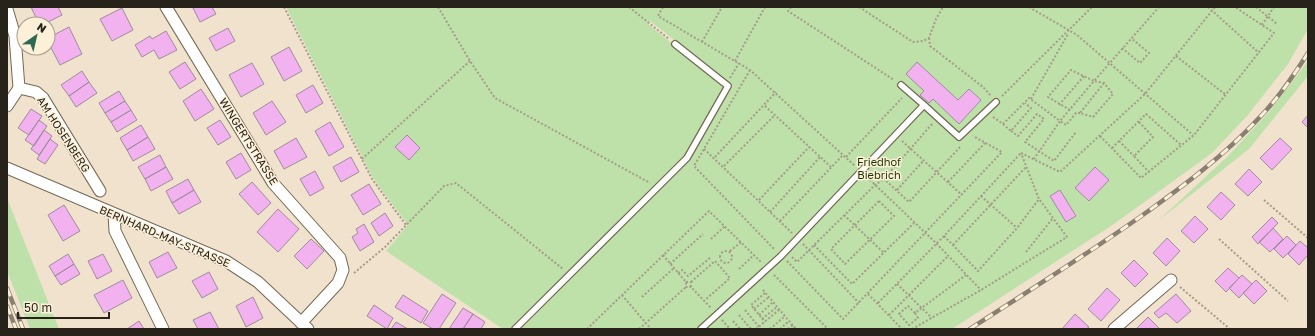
<svg xmlns="http://www.w3.org/2000/svg" width="1315" height="336" viewBox="0 0 1315 336" font-family="'Golos Text',sans-serif">
  <style>
    .green { fill: #bee1a9 }
    .building { fill: #f1b2ef; stroke: #9e8c9d }
    .lines { fill: none; stroke-linecap: round; stroke-linejoin: round }
    .lane-casing { stroke: #746955; stroke-width: 8 }
    .street-casing { stroke: #746955; stroke-width: 13 }
    .path { stroke: #a69b8a; stroke-width: 2; stroke-dasharray: 2 2; stroke-linecap: butt }
    .lane { stroke: #fff; stroke-width: 5.5 }
    .street { stroke: #fff; stroke-width: 11 }
    .rail-casing { stroke: #8a8071; stroke-width: 4.5 }
    .rail { stroke: #fdf0d9; stroke-width: 3; stroke-dasharray: 9; stroke-linecap: butt }
    .labels { text-anchor: middle; dominant-baseline: central; stroke-width: 3; stroke-linejoin: round; paint-order: stroke }
    .street-label { font-size: 11px; fill: #27221a; stroke: #fdf0d9 }
    .park-label { font-size: 11px; fill: #1c3703; stroke: #fdf0d9 }
  </style>
  <rect width="100%" height="100%" fill="#f0e2cc"/>
  <!-- green -->
  <path class="green" d="M286,7h1022v22l-20,35 -41,52 -35,37 -98,71 -162,105h-431l168,-169 44,-74 -83,-65 -2,3 77,63 -41,69 -171,173h-10l-117,-78 22,-26 -35,-47z
    M1308,61v15l-59,73 -90,71 69,-64 42,-45z
    M7,198l52,131h-29l-23,-58z"/>
  <!-- building -->
  <path class="building" d="M31,7h27l4,8 -18,9h-5z
    M195,7h17l4,7 -16,8 -7,-14z
    M122,8l11,22 -21,11 -12,-22z
    M69,27l13,27 -22,11 -12,-23v-4z
    M228,28l7,13 -19,10 -7,-13z
    M166,31l11,19 -18,9 -5,-9 -12,7 -7,-12 15,-9 2,3z
    M289,47l13,24 -18,10 -13,-24z
    M185,62l11,17 -16,10 -11,-17z
    M917,62l41,38 11,-11 12,11 -22,24 -26,-25 -4,4 -9,-8 4,-4 -18,-17z
    M252,63l12,21 -23,13 -12,-22z
    M82,71l7,11 -20,14 -8,-11z
    M89,82l8,11 -21,14 -7,-11z
    M313,85l10,18 -17,10 -10,-18z
    M201,89l13,20 -19,12 -12,-20z
    M119,91l6,10 -20,12 -6,-10z
    M125,101l6,9 -20,12 -6,-9z
    M272,101l14,21 -20,13 -13,-22z
    M31,109l11,7 -13,19 -11,-7z
    M131,110l6,10 -20,12 -6,-10z
    M1308,115v13l-6,-6z
    M39,120l8,6 -13,20 -9,-6z
    M220,120l11,17 -13,8 -11,-17z
    M330,122l14,25 -15,9 -14,-25z
    M141,125l7,12 -21,13 -7,-12z
    M44,130l8,6 -13,19 -8,-6z
    M407,135l13,13 -11,12 -14,-13z
    M148,137l7,12 -22,12 -6,-11z
    M296,138l11,19 -23,12 -10,-18z
    M1280,138l12,11 -20,21 -12,-12z
    M50,139l8,6 -13,19 -8,-5z
    M241,153l10,17 -15,9 -10,-17z
    M160,155l6,12 -21,12 -7,-12z
    M351,157l8,15 -18,10 -8,-15z
    M166,167l7,12 -22,12 -6,-12z
    M1095,167l14,13 -20,21 -14,-13z
    M1249,169l13,13 -14,14 -13,-12z
    M315,171l9,17 -14,8 -10,-17z
    M188,179l6,11 -22,13 -6,-12z
    M252,182l19,21 -13,12 -19,-21z
    M369,184l12,20 -18,11 -12,-20z
    M194,190l7,12 -22,12 -7,-11z
    M1060,190l16,26 -10,6 -16,-26z
    M1221,192l14,13 -14,15 -14,-13z
    M64,205l16,26 -17,10 -15,-26z
    M278,209l21,20 -21,23 -21,-20z
    M385,213l8,13 -14,10 -8,-13z
    M1195,216l13,13 -14,14 -13,-12z
    M1272,217l6,6 -20,21 -6,-7z
    M364,224l10,18 -14,9 -8,-14 6,-4 -2,-4z
    M1273,228l10,11 -13,13 -11,-10z
    M1287,236l9,9 -13,13 -9,-9z
    M1167,238l13,13 -14,15 -13,-13z
    M311,239l13,12 -17,18 -13,-13z
    M1300,241l8,7v7l-9,10 -11,-11z
    M168,252l9,16 -20,10 -8,-16z
    M68,254l6,10 -19,12 -6,-10z
    M103,254l9,17 -15,8 -9,-18z
    M1134,260l14,14 -13,13 -14,-14z
    M74,264l6,10 -19,11 -6,-9z
    M1228,268l11,10 -13,14 -11,-11z
    M209,272l9,17 -16,9 -10,-17z
    M1242,275l10,9 -13,14 -10,-10z
    M123,280l9,18 -28,15 -10,-18z
    M1256,280l11,11 -13,13 -11,-11z
    M1107,288l13,12 -19,21 -13,-12z
    M442,294l14,9 -17,26h-6l-10,-6z
    M1176,294l15,17 -14,12 -11,-10 -7,5 -5,-5z
    M403,295l25,16 -7,12 -26,-16z
    M253,297l10,21 -17,9 -10,-21z
    M374,305l19,13 -6,11 -20,-13z
    M463,308l10,6 -10,15h-14z
    M210,312l9,17h-21l-5,-9z
    M473,314l12,8 -4,7h-18z
    M1075,314l14,13 -3,2h-24z
    M1148,317l12,12h-24z
    M139,321l5,8h-17z
    M396,322l12,7h-17z"/>
  <g class="lines">
    <!-- lane casing -->
    <g class="lane-casing">
      <path id="lane" d="M901,85l23,20
        M515,329l172,-171 41,-72 -53,-42
        M701,329l80,-73 143,-151 35,32 37,-35"/>
    </g>
    <!-- street casing -->
    <g class="street-casing">
      <path id="street" d="M166,7l107,176 67,75 3,12 -5,13 -37,40
        M7,9l8,27 4,52 -12,18
        M19,88l17,4 7,6 57,93
        M7,168l219,93 32,21 50,47
        M114,214l1,17 48,98
        M1114,329l57,-49"/>
    </g>
    <!-- path -->
    <path class="path" d="M284,7l88,172 34,46
      M438,7l32,54 25,37 155,85
      M629,7l40,32
      M663,7l-5,9 92,54 105,96
      M791,7l-3,4 106,69
      M859,7l54,35 10,-1 6,-3 7,-19 7,-12
      M1029,7l48,28 116,100
      M1208,7l51,46
      M1256,7l21,17
      M1262,25l12,-18
      M929,38l1,8 53,41 8,9
      M702,42l20,-35
      M1122,48l18,15 9,-10 -18,-15
      M1176,56l50,39
      M735,61l30,-54
      M750,70l-56,96 81,84
      M730,78l9,-15
      M1104,83l-24,30 13,4 20,-23 -9,-11 -10,-2 65,-74
      M1002,96l90,-89
      M1031,99l37,-65
      M1059,105l25,-29
      M765,106l66,61
      M1070,110l-22,-13 23,-27 23,11 -34,40 6,4 10,-12h4
      M993,117l10,7 26,-26 31,23 -26,38
      M1139,122l14,15 -19,19 15,16
      M932,124l-48,55 25,23 52,-56
      M1003,124l8,7 20,-23 -6,-5
      M1011,131l7,5 19,-22 7,5 -19,23 29,19 22,-29
      M1100,136l41,42 53,-43 80,-102 -39,-26
      M902,141l60,54
      M1119,141l15,15
      M1112,148l34,-34 35,31
      M704,149l88,84
      M1021,153l39,19 85,-78 70,-87
      M715,157l61,-65
      M846,157l56,-59
      M362,159l108,-98
      M724,166l51,-51
      M867,177l69,66 45,47
      M948,182l37,-39
      M897,190l27,-30
      M981,196l36,32
      M759,200l50,-53
      M1264,200l44,38
      M879,201l15,15 -49,48 -14,-15z
      M770,212l50,-55
      M844,215l40,38
      M780,221l63,-66
      M944,236l34,35 39,-43 22,-29
      M711,239l14,-13
      M1219,239l69,62
      M803,244l56,59
      M814,245l38,39 62,-61
      M953,245l73,-78
      M720 257a6 6 0 1 1 12 0a6 6 0 1 1-12 0Z
      M730,251l11,-9
      M1026,252l27,-34
      M663,255l23,27v5h5
      M792,257l5,5 78,-77 9,-6
      M787,261l56,58 159,-167 -29,-16
      M670,264l33,-30
      M739,269l15,-14
      M354,273l31,-26 59,-61 12,-3 107,86
      M678,273l4,-3 6,6 23,-19
      M774,275l54,54
      M686,282h5v5l20,21
      M691,282l24,-21 15,17 -26,23
      M897,284l35,34
      M1180,287l50,42
      M763,290l32,38 -1,1
      M765,293l-14,12 14,17
      M868,294l34,35
      M622,295l29,34
      M642,297l32,-29
      M878,303l66,-67 77,-83
      M754,309l15,-12
      M745,310l14,17
      M915,313l3,5 -9,7 -10,-11 9,-8 7,7 51,-38
      M739,315l12,14
      M759,315l14,-13
      M889,315l59,-59
      M762,319l15,-12
      M722,320l8,9
      M733,321l7,8
      M587,329l122,-118 53,52
      M639,329l47,-42
      M756,329l24,-20
      M770,329l15,-13
      M780,329l9,-8
      M788,329l5,-4
      M912,329l69,-39 86,-53 -28,-38 -18,-46"/>
    <!-- lane -->
    <use href="#lane" class="lane"/>
    <!-- street -->
    <use href="#street" class="street"/>
    <!-- rail casing -->
    <g class="rail-casing">
      <path id="rail" d="M7,288l16,41
        M7,306l9,23
        M970,329c57,-37 114,-73 170,-112 42,-30 84,-61 119,-99 19,-19 35,-43 49,-65"/>
    </g>
    <!-- rail -->
    <use href="#rail" class="rail"/>
  </g>
  <g class="labels">
    <!-- street labels -->
    <g class="street-label">
      <text transform="translate(64 134) rotate(57)">AM HOSENBERG</text>
      <text transform="translate(249 141) rotate(58)">WINGERTSTRASSE</text>
      <text transform="translate(165 236) rotate(23)">BERNHARD-MAY-STRASSE</text>
    </g>
    <!-- park labels -->
    <g class="park-label">
      <text x="879" y="161">Friedhof<tspan x="879" dy="13">Biebrich</tspan></text>
    </g>
  </g>
  <!-- border -->
  <rect width="1315" height="336" fill="none" stroke="#27221a" stroke-width="16"/>
  <!-- north arrow -->
  <g transform="translate(36 36) rotate(34)"><circle r="19" fill="#fdf0d9" stroke="#a79e8d"/>
  <path d="M0-3L7 15L0 10L-7 15Z" fill="#2d6852"/>
  <text y="-6" font-size="11" font-weight="bold" text-anchor="middle" fill="#27221a">N</text>
  </g>
  <!-- scale -->
  <path d="M18 312v6h91v-6" fill="none" stroke="#27221a" stroke-width="2"/>
  <text x="24" y="312" font-size="12" fill="#27221a" stroke="#fdf0d9" stroke-width="3" paint-order="stroke">50 m</text>
</svg>
